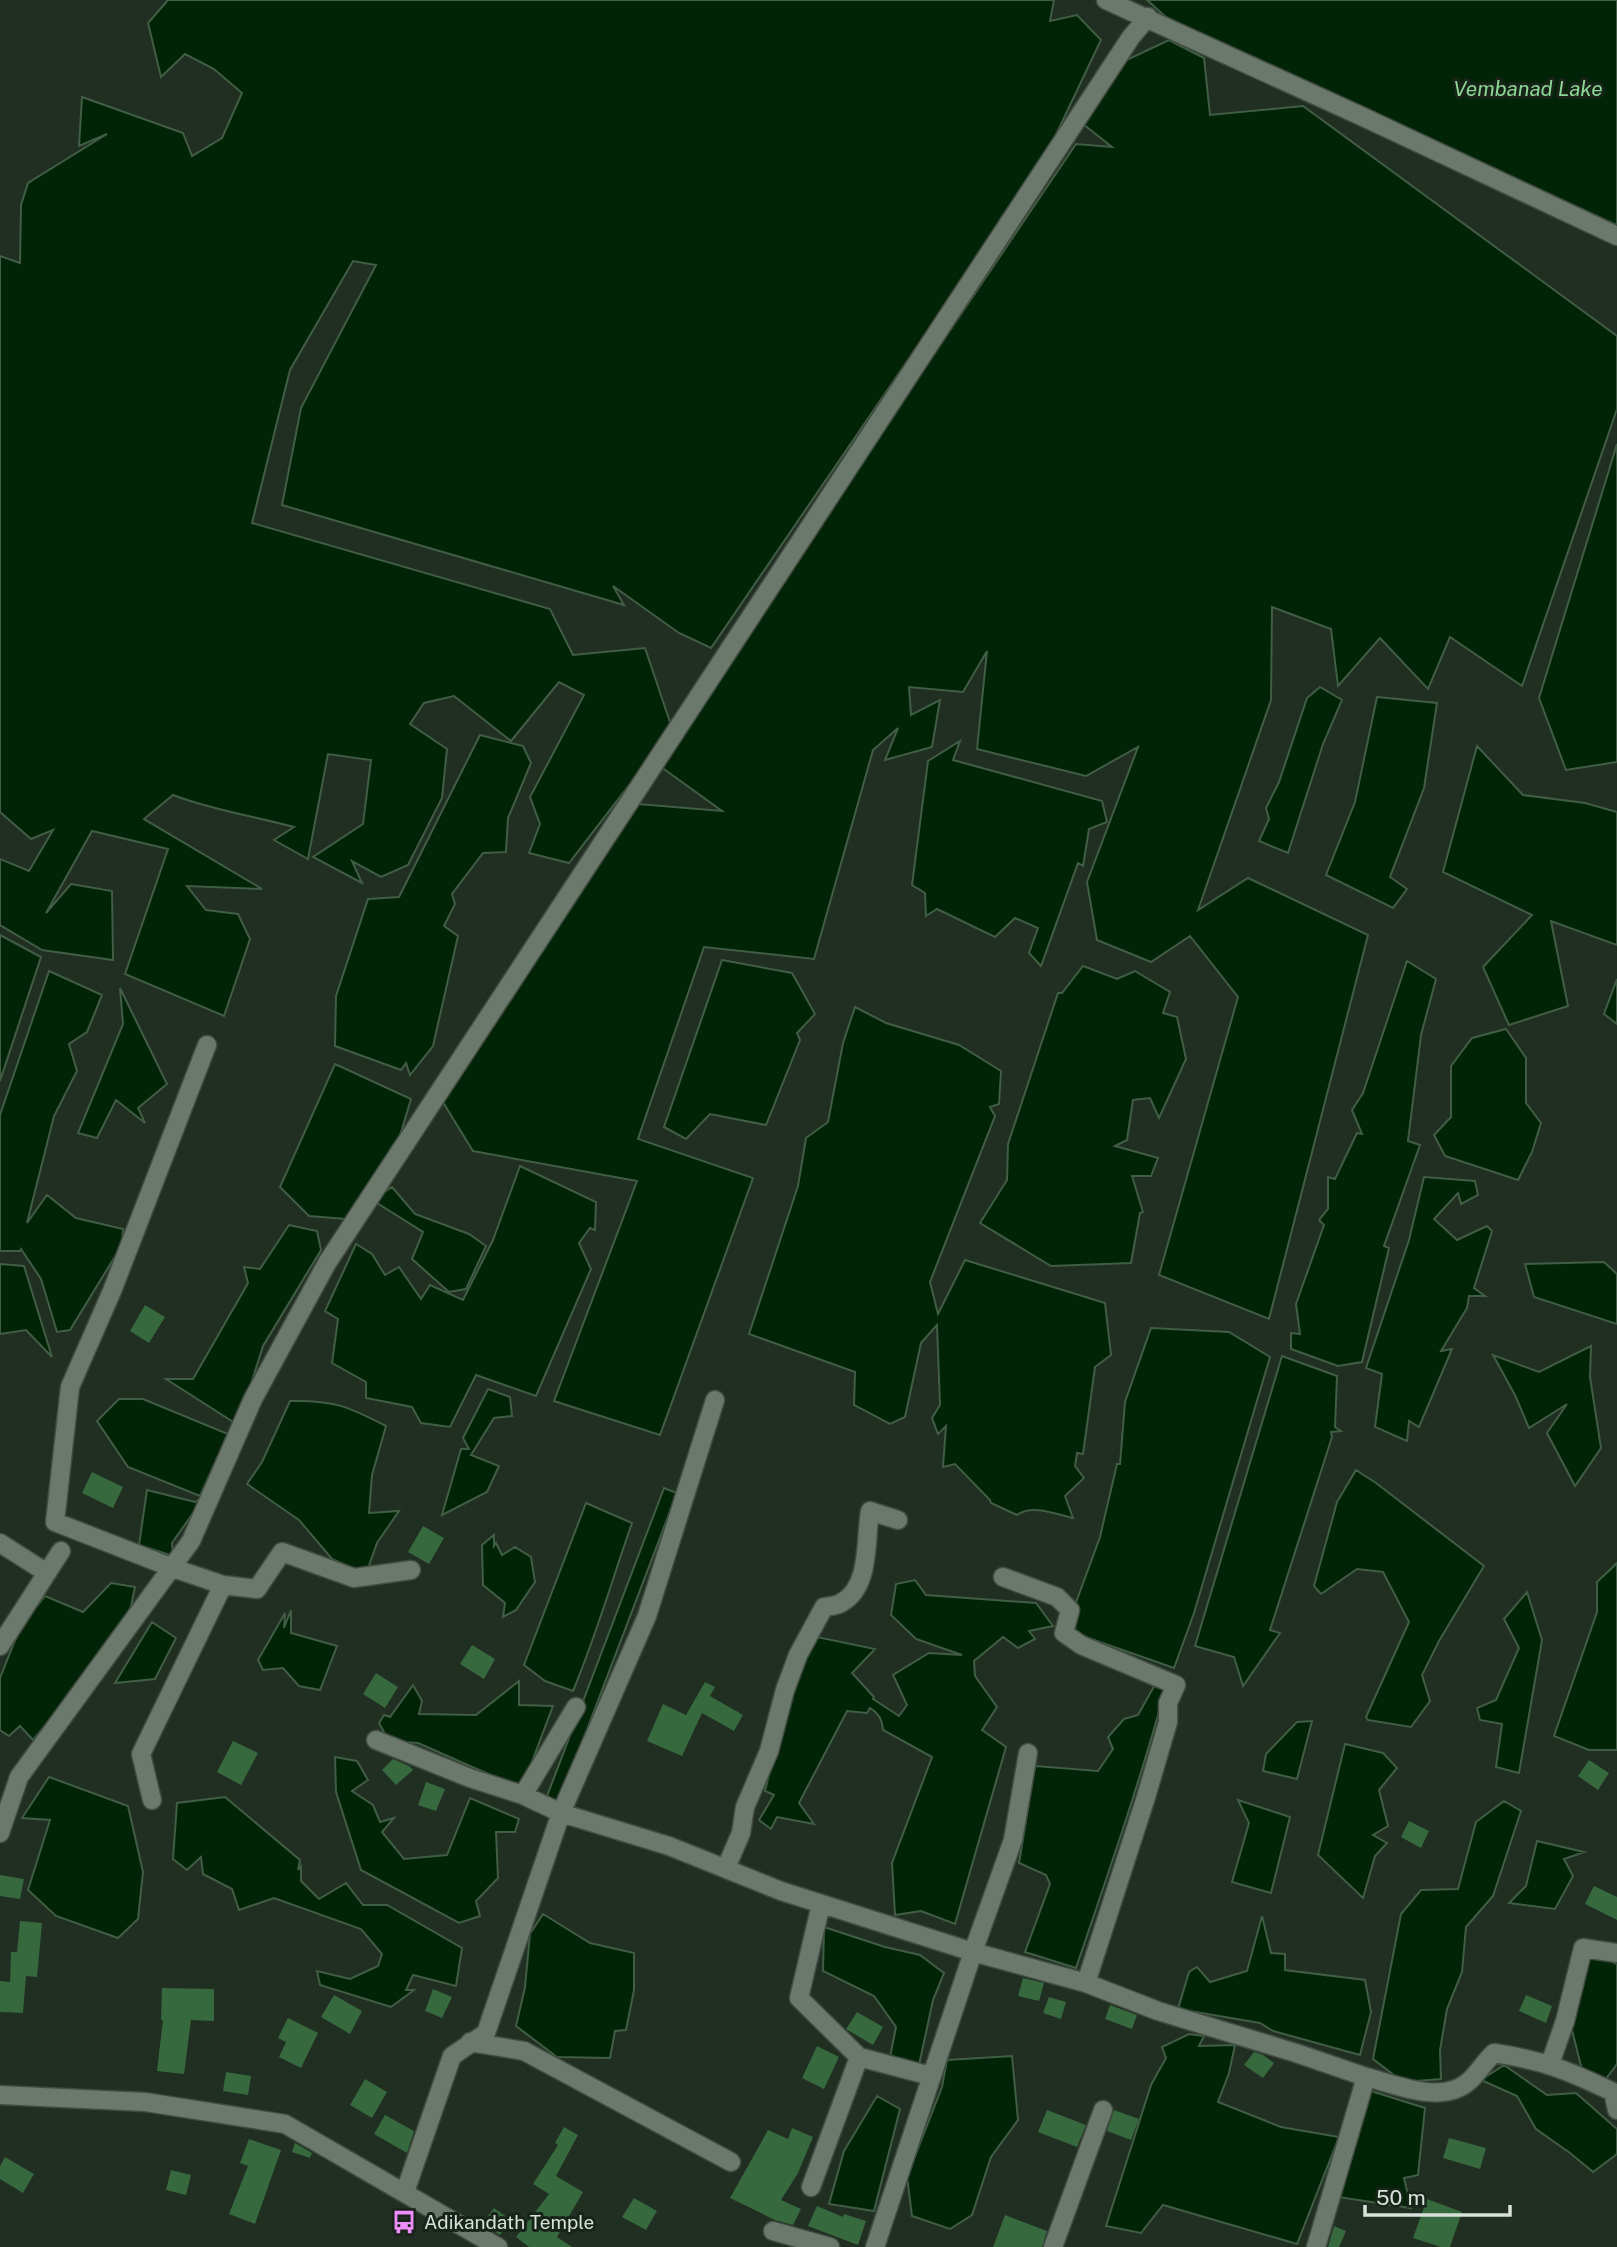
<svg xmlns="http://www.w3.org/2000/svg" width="1617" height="2247" viewBox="0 0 1617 2247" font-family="'Public Sans',sans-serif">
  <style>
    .water { fill: #002405; stroke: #415d45; stroke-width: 2 }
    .building { fill: #37693e }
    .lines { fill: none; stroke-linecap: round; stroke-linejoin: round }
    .minor-casing { stroke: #404b41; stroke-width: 21 }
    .secondary-casing { stroke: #404b41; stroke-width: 21 }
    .minor { stroke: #6a796b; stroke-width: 18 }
    .secondary { stroke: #6a796b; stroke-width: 18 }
    .labels { text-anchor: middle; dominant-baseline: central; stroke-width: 6; stroke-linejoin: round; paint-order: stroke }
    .poi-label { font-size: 19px; fill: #d8e1d9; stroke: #182419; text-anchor: start }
    .water-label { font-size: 21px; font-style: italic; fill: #8dd795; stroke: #182419 }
  </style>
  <rect width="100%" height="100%" fill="#212e22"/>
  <!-- water -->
  <path class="water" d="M168,0h886l-4,21 27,-6 24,25 -59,124 -331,484 -32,-15 -66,-47 11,19 -342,-100 19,-97 75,-143 -23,-4 -63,109 -38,153 298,86 23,46 72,-7 26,77 -18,29 -84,109 -40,-10 11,-29 -10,-27 54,-102 -25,-13 -48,59 -57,-45 -30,7 -14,21 37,25 -5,49 -34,67 -27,12 -29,-16 10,22 -49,-26 50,-33 8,-64 -43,-6 -20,105 -34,-19 20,-13c-41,-11 -82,-17 -121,-32l-29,24 118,70 -75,-3 19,24 32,4 12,25 -26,77 -99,-42 43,-125 -76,-18 -46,82 25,-29 41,7 1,69 -71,-10 -42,-25v-66l29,12 24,-41 -22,9 -31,-27v-556l20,7 1,-58 7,-22 79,-49 -28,12 3,-49 101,36 9,23 30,-18 20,-45 -28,-24 -29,-15 -24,23 -13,-54z
    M1147,0h470v225l-348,-160 -91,-37z
    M1169,40l35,18 6,57 93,-9 314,230v73l-95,277 -72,-49 -22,52 -48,-51 -42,48 -7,-57 -59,-22 -1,93 -73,210 50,-32 120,57 -99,384 -110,-44 79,-278 -48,-61 -39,26 -54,-22 -10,-58 51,-135 -52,29 -109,-27 10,-98 -24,41 -54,-5 2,28 29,-15 -8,47 -47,13 13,-32 -25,22 -59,209 -110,-12 -66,192 115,39 -93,257 -106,-34 83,-220 -164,-30 -32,-52 197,-295 84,7 -65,-47 419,-620 36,3 -29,-23 35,-60z
    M1617,444v318l-51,8 -27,-72z
    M1320,687l22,13 -19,44 -35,109 -29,-12 10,-22 -3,-11 13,-26 28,-84z
    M1377,697l60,6 -13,85 -34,89 17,12 -14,19 -67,-33 29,-73z
    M480,735l43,11 8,17 -23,55 -2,34 -23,1 -31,41 3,10 -11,22 14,10 -25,110 -23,29 -4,-12 -5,7 -66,-24 1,-50 32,-97 31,-2z
    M960,741l-7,19 149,41 5,21 -18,7 -6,37 -5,-3 -37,103 -12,-13 9,-25 -23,-10 -20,19 -58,-28 -11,7 -1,-23 -13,-8 16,-124z
    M1477,746l46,49 62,8 32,9v133l-66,-24 17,85 -59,19 -26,-58 49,-52 -89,-43z
    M0,935l41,22 -41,124z
    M722,960l70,13 23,41 -18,19 3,7 -34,85 -56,-11 -24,25 -22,-12z
    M1407,961l29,18 -15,56 -13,106 12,4 -36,101 5,2 -27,114 -24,4 -47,-17v-16l9,1 -4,-30 28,-79 -5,-5 9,-11v-32l7,2 22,-46 5,1 -10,-24 11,-17z
    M1083,966l34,13 18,-8 35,21 -7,21 14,4 9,42 -27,59 -9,-20 -17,2 -6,40 -12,6 43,12 -7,18h-19l11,36 -3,1 -9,50 -80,3 -71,-43 27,-43 1,-36 50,-151h4z
    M49,971l53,24 -15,37 -18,12 8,27 -23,45 -27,107 20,-28 29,23 47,11 -1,16 -52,85 -13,2 -16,-53 -20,-30 -1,2h-20v-136z
    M1617,979v45l-13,-10z
    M120,988l47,96 -29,24 7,15 -29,-23 -19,38 -19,-5 45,-109z
    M855,1007l31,16 73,22 42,26 -2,33 -9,3 5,9 -65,166 8,32 27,-54 140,43 6,52 -16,12 -12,87 -6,-1 -2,13 9,12 -19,18 8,22c-17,-4 -41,-14 -56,-3l-26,-12 -1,-3 -35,-36 -12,3 3,-41 -8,8 -6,-16 8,-13 -3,-80 -16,18 -16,74 -15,7 -36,-19 1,-33 -106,-38 49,-148 8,-48 22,-16 15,-79z
    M1506,1029l20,29v45l15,20 -9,29 -14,28 -73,-24 -11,-21 17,-18v-51l21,-28z
    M335,1064l76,35 -12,40 -53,80 -37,-3 -29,-29z
    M520,1166l76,36 -1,28 -5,-2 -11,15 12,26 -55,127 -60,-21 -26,52 -29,-4 -9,-16 -46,-9v-16l-34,-19 6,-44 -13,-8 31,-67 16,10 13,21 14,-8 22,32 9,-14 33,15 30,-60z
    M1424,1177l51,4 3,14 -17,9 -3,-11 -24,26 23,21 30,-14 5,5 -18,57 11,8h-16l-2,12 -26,43 11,-2 -33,78 -10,-6 -2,20 -32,-14 7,-53 -16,-6 43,-128z
    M392,1187l23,27 54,20 17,12 -20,43 -17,3 -37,-33 11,-27 -46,-29 1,-7z
    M289,1225l28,6 4,19 -58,96 -25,79 -72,-46h27l55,-96 -4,-16 16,2z
    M1604,1262l13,12v50l-83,-27 -9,-33z
    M0,1264l24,2 28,91 -26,-27 -26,4z
    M1151,1328l78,4 41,25 -76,256 -20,55 -97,-34 -7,-15 30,-82 17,-73h3l5,-62z
    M1591,1346l-1,31 11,71 -26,38 -28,-53 20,-29 -38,24 -14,-33 -22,-40 46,17z
    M1282,1356l55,20 -2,51 6,4 -10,1 1,5 -62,193 10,3 -37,53 -9,-29 -39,-11z
    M488,1389l22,8 2,19 -18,2 -23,37 28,11 -12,26 -45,23 19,-66h8l-6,-11z
    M119,1399h24l85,35 -28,62 -72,-29 -31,-46z
    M290,1401c44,-1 57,5 96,25l-14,49 -3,38 30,-2 -22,32 -11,31 -34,-15 -33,-39 -52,-36 15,-22z
    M1356,1470l20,13 108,83 -45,75 -17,34 8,26 -19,26 -43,-7 -2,-3 43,-95 -26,-50 -26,-3 -36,25 -7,-8 23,-84z
    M664,1488l13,5 -121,318 -12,-7z
    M147,1490l48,12 10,-6 -33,47 1,13 -34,-11z
    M586,1503l46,20c-20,57 -36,113 -59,168l-28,-10 -21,-16z
    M494,1535v11l2,-3 6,12 13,-8 16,10 4,25 -19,28 -13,7 2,-14 -22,-18 -1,-40z
    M1617,1563v187h-28l-35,-14 43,-124v-30z
    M915,1580l11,15 110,8 17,23 -24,5 6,8 -17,9 -15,-11 -29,24 1,15 22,31 -15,23 24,17 -51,177 -34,-13 -26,4 -3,-52 40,-106 -49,-27c-1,-11 -4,-16 -13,-22l-3,5 -20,-2 -48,92 15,21 -37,-7 -6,12 -12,-9 15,-25 -9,-4 33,-136 19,-18 58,12 -23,24 22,24 -1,2 26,17 8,-11 -14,-30 36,-22 33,2 -46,-16 -25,-24 5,-31z
    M111,1583l24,4 -9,43 -93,110 -13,-14 -11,10 -9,-6v-52l20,-50 25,-32 38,16z
    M1527,1592l15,48 -23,133 -23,-6 6,-43 -22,-4 -3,-12 19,-8 23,-52 -15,-29z
    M291,1610v23l46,13 -17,44 -21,-4 -16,-18 -20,2 -5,-10 27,-47 -1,15z
    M152,1622l24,16 -21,41 -40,4z
    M519,1681v24l34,1 -28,74 -13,7 -3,-4 -91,-40 -29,-2 -10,-18 5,-8 6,2 23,-32 9,16 -3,13 57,1z
    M1157,1681l10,2c-26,96 -59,191 -91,285l-51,-16 25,-68 -4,-9 -27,-12 16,-97 63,5 15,-22 -5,-12 16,-18 14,-4z
    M1312,1721l-15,58 -34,-8 3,-17 31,-32z
    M1345,1744l38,9 14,15 -18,22 9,36 -15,9 14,8 -12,13 -12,42 -45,-43z
    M335,1757l22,4 11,19 -16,11 21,14 7,17 14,-4 -12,14 22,27 43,-4 23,-57 49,21 -4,13h-19l2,46 -22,23 4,15 -21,7 -98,-53 -25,-78z
    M49,1777l79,29 15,66 -5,47 -20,19 -62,-22 -28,-26 22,-70 -28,-2z
    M225,1797l75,63 -2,10 3,-4v15l18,18 27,-16 17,22h24l75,43 -6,38 -43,-11 -7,15h8l-23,17 -71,-22 -3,-14 33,8 28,-13 4,-12 -21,-25 -87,-31 -35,12 -7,-21 -29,-15 -2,-17 -14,13 -14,-11 4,-56z
    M1238,1800l52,17 -19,76 -39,-11 17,-59z
    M1504,1801l17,10 -28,85 -27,31 -4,45 -15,37 -7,41 1,29 -38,3 -30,-23 28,-145 20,-24 37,-1 18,-67z
    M1537,1841l47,11 -20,7 9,17 -18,33 -46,-6 17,-17z
    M543,1914l47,29 44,10v37l-8,40 -11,1 -5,27 -53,-1 -41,-31 9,-39 5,-53z
    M1262,1916l9,37 14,1v16l80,10 6,32 -11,43 -87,-24 -13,-8 -82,-14 11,-37 8,-5 13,15 37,-11z
    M824,1927l61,20 35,8 24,18 -11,27 -14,65 -29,-8 6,-30 -22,-31 -51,-25z
    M1591,1953l26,11v100l-12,16 -23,-10 -12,-48z
    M1189,2034l15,2 -5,10 36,-1 -6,28 -11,29 63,25 58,10 -42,107 -134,-39 -22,28 -35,-7 45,-141 15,-27 -4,-11z
    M1012,2056l6,64 -27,37 -19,58 -22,14 -38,-13 -5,-39 35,-90 5,-27z
    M1504,2065l43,30 29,-2 41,36v25l-24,18 -23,-19 -34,-24 -19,-33 -36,-16z
    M1371,2091l54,17 -7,67 -14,3 7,30 -73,-11z
    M877,2096l23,13 -26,102 -45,-7 15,-53z"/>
  <!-- building -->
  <path class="building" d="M145,1305l20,12 -16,26 -19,-12z
    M92,1472l31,15 -10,21 -31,-15z
    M423,1526l21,12 -15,26 -21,-12z
    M472,1645l23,14 -11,20 -24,-15z
    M376,1673l22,14 -13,21 -22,-14z
    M705,1682l10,5 -5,9 33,19 -9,16 -32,-18 -20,43 -35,-15 16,-37 23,11z
    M233,1741l25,12 -17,32 -24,-13z
    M393,1759l16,7 4,4 -17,15 -14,-15z
    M1589,1760l20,13 -11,17 -20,-14z
    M426,1782l19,7 -9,22 -18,-6z
    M1409,1821l20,10 -8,17 -20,-11z
    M0,1875l24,4 -4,20 -20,-3z
    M1594,1886l23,11v23l-32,-16z
    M20,1921l22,2 -5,54 -11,-1 -3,37 -23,-1v-31l10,1 1,-30h6z
    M1023,1978l21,5 -5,18 -21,-5z
    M162,1988l52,1v32l-23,-1 -7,54 -27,-3 6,-51h-2z
    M433,1989l19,8 -10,21 -17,-7z
    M334,1995l28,16 -12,23 -29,-17z
    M1526,1995l26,11 -6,17 -27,-12z
    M1049,1997l17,5 -5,17 -18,-6z
    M1110,2005l27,10 -5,14 -27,-10z
    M857,2012l26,15 -10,18 -27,-16z
    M288,2018l30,15 -17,35 -22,-11 7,-15 -8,-4z
    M817,2046l22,11 -15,32 -22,-11z
    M1254,2052l9,3 11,8 -11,15 -19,-13z
    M226,2072l25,4 -3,19 -25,-4z
    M365,2079l22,13 -15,26 -22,-13z
    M1047,2110l39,15 -9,22 -39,-15z
    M1114,2110l25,9 -8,21 -24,-9z
    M385,2115l29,16 -7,22 -33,-19z
    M564,2127l14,8 -22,41 27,16 -26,45 15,10h-43l-13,-10 33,-43 -16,-10 25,-39 -3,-2z
    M792,2128l21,9 -15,36 -17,27 20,9 -8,16 -18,-5 -45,-22 38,-68 20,9z
    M1449,2138l37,10 -6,21 -37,-11z
    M249,2139l32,11 -26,74 -26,-10 19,-48 -8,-3z
    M295,2143l17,10 -2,5 -18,-6z
    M5,2157l29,17 -11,19 -23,-14v-13z
    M171,2170l20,5 -5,20 -20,-5z
    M634,2198l23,13 -11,19 -24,-13z
    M1427,2199l35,13 -12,35h-9l-28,-9z
    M817,2206l26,11 1,-3 22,7 -8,24 -50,-19z
    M494,2208l17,12 -11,15 -18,-11z
    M1005,2215l42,16 -5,16h-49z
    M1334,2226l12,5 -7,16h-11z"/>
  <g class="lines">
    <!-- minor casing -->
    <g class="minor-casing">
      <path id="minor" d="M1106,0l255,116 256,120
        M0,1543l47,30
        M223,1585l34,4 25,-37 72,26 57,-8
        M0,1646l61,-95
        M376,1740l94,38 53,17 38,18 108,33 112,45 192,61 113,31 60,-186 22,-75v-19l8,-18 -95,-40 -17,-12 6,-23 -13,-13 -54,-20
        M523,1795l53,-88
        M152,1800l-11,-46 82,-169 -50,-17 -118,-46 15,-135 42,-96 95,-246
        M0,1833l19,-56 172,-236 62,-142 74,-136 804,-1226 17,-20
        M726,1868l15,-35 4,-26 24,-56 16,-61 13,-35 26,-48c5,-1 12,-1 17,-4 30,-16 24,-63 29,-92l28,9
        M821,1904l-22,94 60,59 72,19
        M1086,1983l72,28 138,42 70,24 -50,170
        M470,2042l54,9 207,111
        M1550,2064l15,-43 18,-73 34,5
        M1366,2077c29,7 75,28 102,5 9,-7 16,-20 26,-29 49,7 75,18 119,39l4,18
        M811,2187l48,-130
        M405,2192l47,-136 34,-23 75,-220 86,-197 68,-216
        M773,2231l57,16
        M875,2247l98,-295 40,-112 15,-87
        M1053,2247l50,-137"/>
    </g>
    <!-- secondary casing -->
    <g class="secondary-casing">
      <path id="secondary" d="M0,2095l145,7 140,22 213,123"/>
    </g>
    <!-- minor -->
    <use href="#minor" class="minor"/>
    <!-- secondary -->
    <use href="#secondary" class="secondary"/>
  </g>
  <!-- icons -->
  <defs>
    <g id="bus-bare" transform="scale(1.89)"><path d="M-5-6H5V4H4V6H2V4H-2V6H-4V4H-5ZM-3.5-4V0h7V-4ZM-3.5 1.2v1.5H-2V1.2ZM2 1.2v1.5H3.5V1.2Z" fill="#ee8cf9" stroke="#182419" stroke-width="2.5" paint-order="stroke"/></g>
  </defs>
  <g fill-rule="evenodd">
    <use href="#bus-bare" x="404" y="2222"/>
  </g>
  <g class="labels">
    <!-- poi labels -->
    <g class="poi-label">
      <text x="424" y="2222">Adikandath Temple</text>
    </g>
    <!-- water labels -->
    <g class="water-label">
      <text x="1528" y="88">Vembanad Lake</text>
    </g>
  </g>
  <!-- scale -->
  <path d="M1365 2205v10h145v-10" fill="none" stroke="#d8e1d9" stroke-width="3.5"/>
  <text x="1376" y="2205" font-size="21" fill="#d8e1d9" stroke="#182419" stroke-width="5" paint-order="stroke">50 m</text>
</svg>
